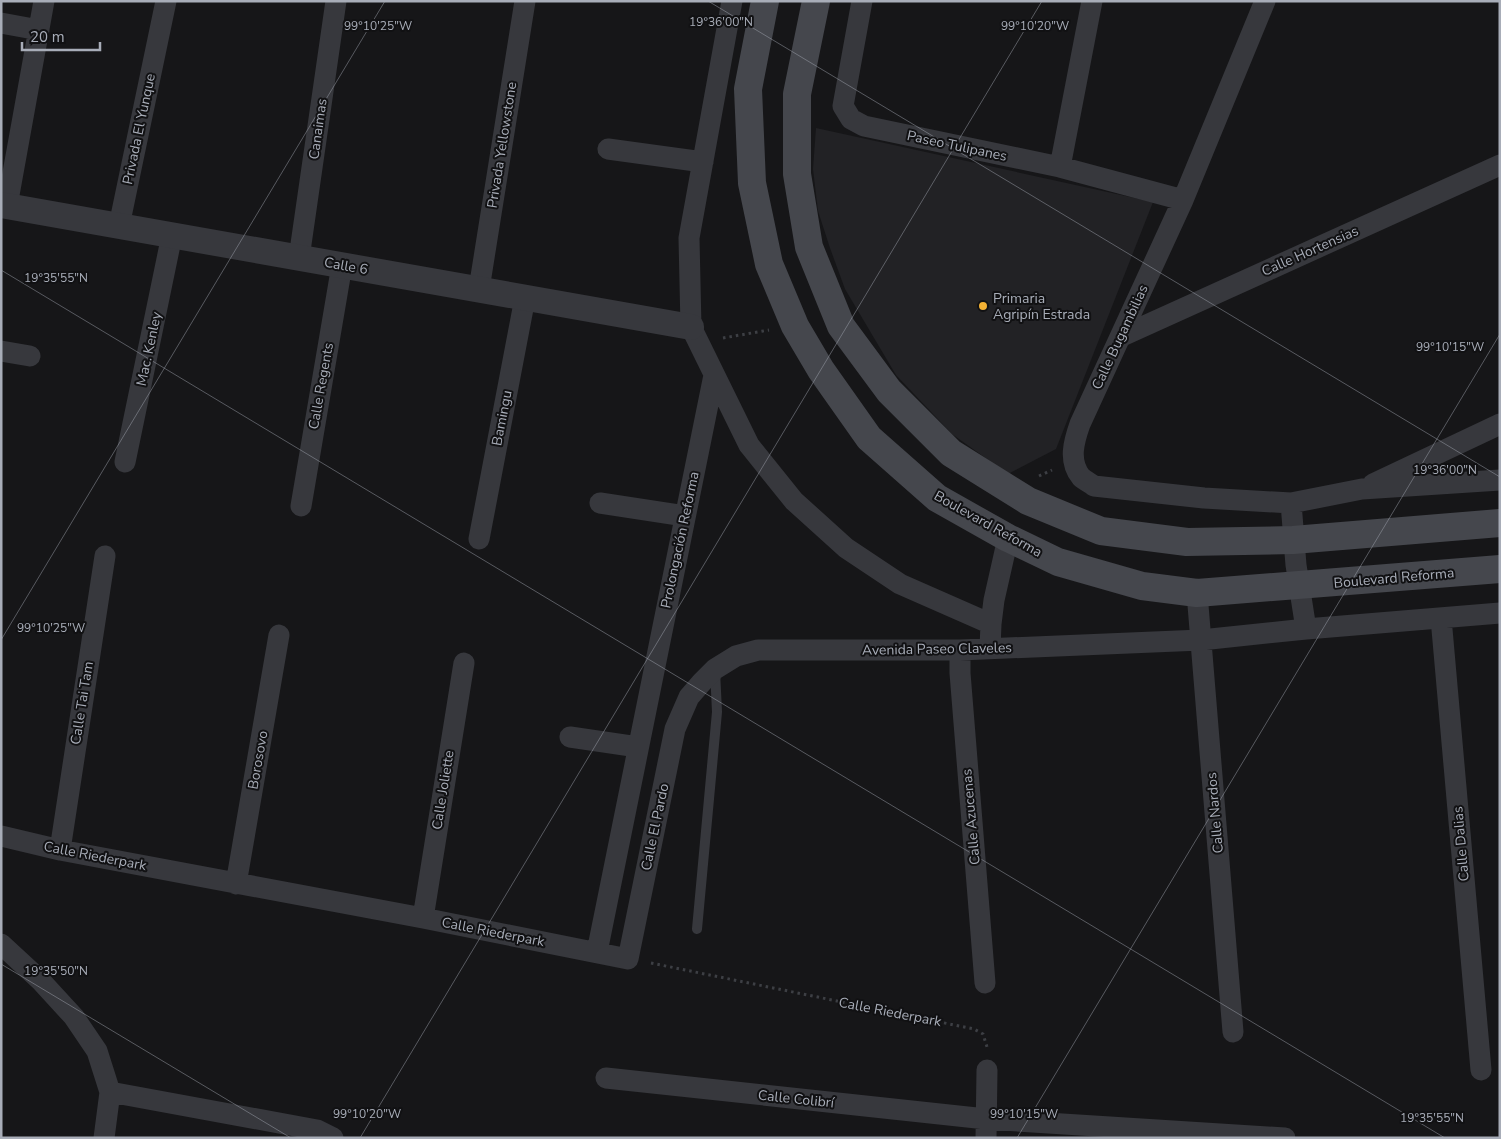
<svg xmlns="http://www.w3.org/2000/svg" width="1501" height="1139" viewBox="0 0 1501 1139" font-family="'Nunito Sans',sans-serif">
  <style>
    .built { fill: #222225 }
    .lines { fill: none; stroke-linecap: round; stroke-linejoin: round }
    .path { stroke: #3d3f44; stroke-width: 3; stroke-dasharray: 2.5 4; stroke-linecap: butt }
    .service { stroke: #37383d; stroke-width: 10 }
    .minor { stroke: #37383d; stroke-width: 21 }
    .tertiary { stroke: #37383d; stroke-width: 26 }
    .secondary { stroke: #45474d; stroke-width: 28 }
    .ticks { fill: none; stroke: #a8adb8; stroke-width: 1; stroke-opacity: 0.45 }
    .poi-dot { fill: #f2b134; stroke: #111113; stroke-width: 2 }
    .labels { text-anchor: middle; dominant-baseline: central; stroke-width: 4; stroke-linejoin: round; paint-order: stroke }
    .street-label { font-size: 14px; fill: #a8adb8; stroke: #111113 }
    .poi-label { font-size: 14px; fill: #a8adb8; stroke: #111113; text-anchor: start }
    .ticks-label { font-size: 12px; text-anchor: middle; fill: #a8adb8; stroke: #111113; stroke-width: 4; stroke-linejoin: round; paint-order: stroke }
  </style>
  <rect width="100%" height="100%" fill="#161618"/>
  <!-- built -->
  <path class="built" d="M816,128l337,74 -97,247 -48,25 -56,-40 -56,-59 -51,-86 -15,-41 -12,-37 -5,-42z"/>
  <g class="lines">
    <!-- path -->
    <path class="path" d="M723,338l46,-8
      M1039,476l13,-6
      M651,963l323,66 9,5 4,13"/>
    <!-- service -->
    <path class="service" d="M697,929l20,-217 -2,-42"/>
    <!-- minor -->
    <path class="minor" d="M732,1l-43,237 2,89 58,118 45,56 52,47 54,36 91,40 -1,24
      M862,1l-19,105 8,13 13,7 196,41 123,33
      M1265,1l-82,199 -103,224c-6,17 -12,37 1,53 3,3 9,6 13,9l110,12 87,5 71,-14 138,-9
      M1,23l38,7
      M608,149l95,13
      M1060,167l32,-166
      M7,206l37,-205
      M119,226l47,-225
      M299,258l37,-257
      M479,289l46,-288
      M1120,337l380,-172
      M1,351l29,5
      M125,462l47,-227
      M1373,484l127,-60
      M600,503l85,13
      M1291,503l5,62 10,64
      M301,506l41,-241
      M479,539l46,-241
      M1197,593l36,439
      M1441,618l40,452
      M991,624l3,-24 14,-62
      M960,650v23l25,310
      M570,737l68,10
      M1,836l59,14 363,68 205,41 47,-230 14,-32 13,-15 13,-13 21,-13 22,-6h202l241,-10 105,-11 194,-16
      M60,850l45,-294
      M236,884l43,-249
      M423,918l41,-255
      M1,944l39,36 34,37 23,34 13,41 -6,46
      M597,952l117,-577
      M606,1078l380,41 299,19
      M110,1092l207,38 16,8
      M986,1138l1,-68"/>
    <!-- tertiary -->
    <path class="tertiary" d="M1,205l690,122"/>
    <!-- secondary -->
    <path class="secondary" d="M765,1l-17,88 4,94 17,81 26,62 26,44 48,68 68,60 71,40 50,24 84,24 55,7 303,-24
      M816,1l-19,93v80l12,73 32,79 48,65 62,62 77,48 73,30 86,11 106,-2 207,-17"/>
  </g>
  <!-- ticks -->
  <path class="ticks" d="M708,1l792,476M1,270l1444,868M1,640l384,-639M1,964l290,174M360,1138l682,-1137M1017,1138l483,-804"/>
  <!-- markers -->
  <circle class="poi-dot" cx="983" cy="306" r="5"/>
  <g class="labels">
    <!-- street labels -->
    <g class="street-label">
      <text transform="translate(139 129) rotate(-78)">Privada El Yunque</text>
      <text transform="translate(318 129) rotate(-82)">Canaimas</text>
      <text transform="translate(502 145) rotate(-81)">Privada Yellowstone</text>
      <text transform="translate(957 146) rotate(12)">Paseo Tulipanes</text>
      <text transform="translate(1310 251) rotate(-24)">Calle Hortensias</text>
      <text transform="translate(346 266) rotate(10)">Calle 6</text>
      <text transform="translate(1120 337) rotate(-65)">Calle Bugambilias</text>
      <text transform="translate(149 349) rotate(-78)">Mac. Kenley</text>
      <text transform="translate(321 386) rotate(-80)">Calle Regents</text>
      <text transform="translate(502 418) rotate(-79)">Bamingu</text>
      <text transform="translate(988 524) rotate(29)">Boulevard Reforma</text>
      <text transform="translate(680 540) rotate(-78)">Prolongación Reforma</text>
      <text transform="translate(1394 578) rotate(-5)">Boulevard Reforma</text>
      <text transform="translate(937 649) rotate(-1)">Avenida Paseo Claveles</text>
      <text transform="translate(82 703) rotate(-81)">Calle Tai Tam</text>
      <text transform="translate(258 760) rotate(-80)">Borosovo</text>
      <text transform="translate(443 790) rotate(-81)">Calle Joliette</text>
      <text transform="translate(1215 813) rotate(-95)">Calle Nardos</text>
      <text transform="translate(971 817) rotate(-95)">Calle Azucenas</text>
      <text transform="translate(655 827) rotate(-78)">Calle El Pardo</text>
      <text transform="translate(1461 844) rotate(-95)">Calle Dalias</text>
      <text transform="translate(95 856) rotate(11)">Calle Riederpark</text>
      <text transform="translate(493 932) rotate(11)">Calle Riederpark</text>
      <text transform="translate(890 1012) rotate(11)">Calle Riederpark</text>
      <text transform="translate(796 1099) rotate(6)">Calle Colibrí</text>
    </g>
    <!-- poi labels -->
    <g class="poi-label">
      <text x="993" y="298">Primaria<tspan x="993" dy="16">Agripín Estrada</tspan></text>
    </g>
  </g>
  <g class="ticks-label">
    <text x="721" y="26">19°36'00"N</text>
    <text x="378" y="30">99°10'25"W</text>
    <text x="1035" y="30">99°10'20"W</text>
    <text x="56" y="282">19°35'55"N</text>
    <text x="1450" y="351">99°10'15"W</text>
    <text x="1445" y="474">19°36'00"N</text>
    <text x="51" y="632">99°10'25"W</text>
    <text x="56" y="975">19°35'50"N</text>
    <text x="367" y="1118">99°10'20"W</text>
    <text x="1024" y="1118">99°10'15"W</text>
    <text x="1432" y="1122">19°35'55"N</text>
  </g>
  <!-- border -->
  <rect width="1501" height="1139" fill="none" stroke="#a8adb8" stroke-width="5"/>
  <!-- scale -->
  <path d="M22 42v8h78v-8" fill="none" stroke="#a8adb8" stroke-width="2.5"/>
  <text x="30" y="42" font-size="15" fill="#a8adb8" stroke="#111113" stroke-width="4" paint-order="stroke">20 m</text>
</svg>
